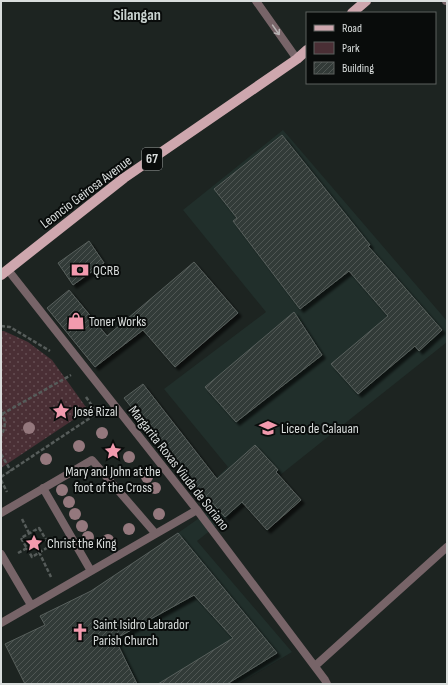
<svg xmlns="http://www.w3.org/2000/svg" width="448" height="685" viewBox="0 0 448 685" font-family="'Sofia Sans Condensed',sans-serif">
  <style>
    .built { fill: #212f2b }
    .green { fill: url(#green-dots) }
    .building { fill: url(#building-hatch); stroke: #58605d; filter: url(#shadow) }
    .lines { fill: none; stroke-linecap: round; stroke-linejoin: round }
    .path { stroke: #565c5a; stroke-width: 2.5; stroke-dasharray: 4 2; stroke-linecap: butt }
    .service { stroke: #776468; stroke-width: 8 }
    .minor { stroke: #776468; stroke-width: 8 }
    .tertiary { stroke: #776468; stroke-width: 8 }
    .primary { stroke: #cea7ae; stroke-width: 10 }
    .tree { fill: #94787d }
    .oneway { stroke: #b7b3b3 }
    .labels { text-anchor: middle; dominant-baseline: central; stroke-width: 4; stroke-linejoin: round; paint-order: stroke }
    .shield { fill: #090c0b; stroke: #9b9e9d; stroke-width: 1 }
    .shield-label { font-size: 13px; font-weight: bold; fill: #d9dddc }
    .street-label { font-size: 14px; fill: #d9dddc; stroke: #090c0b }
    .poi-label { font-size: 14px; fill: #d9dddc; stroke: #090c0b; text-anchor: start }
    .quarter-label { font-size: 16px; font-weight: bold; fill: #c9d2cf; stroke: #090c0b }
  </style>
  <defs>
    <pattern id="green-dots" width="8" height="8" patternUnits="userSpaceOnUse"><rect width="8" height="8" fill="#4a2f35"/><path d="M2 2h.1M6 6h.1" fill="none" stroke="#644d52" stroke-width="1.8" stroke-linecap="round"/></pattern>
    <pattern id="building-hatch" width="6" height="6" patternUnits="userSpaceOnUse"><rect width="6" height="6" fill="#323a37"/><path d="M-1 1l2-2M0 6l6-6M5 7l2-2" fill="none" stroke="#4f5653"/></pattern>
    <filter id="shadow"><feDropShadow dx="3.5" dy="3.5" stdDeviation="1" flood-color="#0009"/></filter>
  </defs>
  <rect width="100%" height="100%" fill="#1d2421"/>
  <!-- built -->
  <path class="built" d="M283,130l164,191v21l-250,199 95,111 -54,32h-101l-46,-93 87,-58 34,-24 -12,-16 28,-26 -64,-78 102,-77 -83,-102z"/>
  <!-- green -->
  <path class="green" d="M1,331h3l24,11 24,18 36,50 -87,58z"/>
  <!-- building -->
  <path class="building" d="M282,135l88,110 -2,1 74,84 -23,21 -4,-5 -57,48 -27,-30 57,-48 -39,-45 -49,38 -67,-88 4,-3 -23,-29z
    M89,241l15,22 -31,22 -15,-22z
    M194,262l44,51 -63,54 -32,-37 -48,37 -48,-59 22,-18 38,46z
    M294,312l28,43 -86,67 -31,-35z
    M143,384l74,95 38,-34 23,25 -2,2 25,28 -34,30 -25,-28 -17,15 -25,-28 -2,2 -74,-93z
    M178,533l99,120 -50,31h-69l75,-46 -39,-43 -79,44 22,45h-112l-20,-40 40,-19 -5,-9 51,-25z"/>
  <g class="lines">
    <!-- path -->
    <path class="path" d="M1,326l9,1 40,24
      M86,397l11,16
      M1,412c5,8 5,15 0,24
      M2,414l69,-39
      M1,454l10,17
      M1,477l98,-65
      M1,480l6,12
      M22,519l7,14
      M39,528l11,18 -18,11 -11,-19z
      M39,552l12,25
      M18,553l9,-5"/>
    <!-- service -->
    <path class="service" d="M446,1h1
      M43,488l48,83
      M1,513l91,-53 63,73
      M1,554l30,51
      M1,623l196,-113"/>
    <!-- minor -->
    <path class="minor" d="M8,270l189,240 128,170 2,4
      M315,666l132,-119"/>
    <!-- tertiary -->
    <path class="tertiary" d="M256,1l41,58"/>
    <!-- primary -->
    <path class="primary" d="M352,13l14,-12
      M1,275l123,-97 173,-119 10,-9"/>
  </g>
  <!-- trees -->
  <g class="tree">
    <circle cx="29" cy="428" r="6"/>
    <circle cx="102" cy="433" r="6"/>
    <circle cx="79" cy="446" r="6"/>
    <circle cx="129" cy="457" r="6"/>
    <circle cx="46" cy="459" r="6"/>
    <circle cx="147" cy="477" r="6"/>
    <circle cx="155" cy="488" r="6"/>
    <circle cx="62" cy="490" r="6"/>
    <circle cx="69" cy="502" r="6"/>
    <circle cx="75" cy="514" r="6"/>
    <circle cx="159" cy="514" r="6"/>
    <circle cx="82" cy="526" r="6"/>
    <circle cx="129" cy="529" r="6"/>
    <circle cx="88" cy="537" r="6"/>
    <circle cx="108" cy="540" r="6"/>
  </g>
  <!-- one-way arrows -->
  <defs><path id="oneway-shaft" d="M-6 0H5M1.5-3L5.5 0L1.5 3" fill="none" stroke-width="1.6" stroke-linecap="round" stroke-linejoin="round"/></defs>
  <use class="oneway" href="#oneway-shaft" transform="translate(276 30) rotate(55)"/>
  <!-- icons -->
  <defs>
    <g id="bank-bare" transform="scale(1.38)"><path d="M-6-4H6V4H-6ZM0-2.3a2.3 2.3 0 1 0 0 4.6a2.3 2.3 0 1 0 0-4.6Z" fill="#f29aae" stroke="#090c0b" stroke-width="2.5" paint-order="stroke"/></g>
    <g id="shop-bare" transform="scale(1.38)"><path d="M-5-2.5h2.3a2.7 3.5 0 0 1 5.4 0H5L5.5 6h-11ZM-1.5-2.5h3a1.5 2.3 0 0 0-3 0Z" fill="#f29aae" stroke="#090c0b" stroke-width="2.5" paint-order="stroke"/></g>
    <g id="sight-bare" transform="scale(1.38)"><path d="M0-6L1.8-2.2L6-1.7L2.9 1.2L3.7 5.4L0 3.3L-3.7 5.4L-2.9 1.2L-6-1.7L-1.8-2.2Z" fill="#f29aae" stroke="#090c0b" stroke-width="2.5" paint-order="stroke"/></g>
    <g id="school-bare" transform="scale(1.38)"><path d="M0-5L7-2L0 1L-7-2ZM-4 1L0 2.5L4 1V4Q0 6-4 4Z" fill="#f29aae" stroke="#090c0b" stroke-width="2.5" paint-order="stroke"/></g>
    <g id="church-bare" transform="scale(1.38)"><path d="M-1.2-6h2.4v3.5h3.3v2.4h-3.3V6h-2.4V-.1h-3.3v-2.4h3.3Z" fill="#f29aae" stroke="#090c0b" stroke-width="2.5" paint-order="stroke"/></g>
  </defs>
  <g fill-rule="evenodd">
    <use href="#bank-bare" x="80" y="270"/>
    <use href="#shop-bare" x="76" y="321"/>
    <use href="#sight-bare" x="61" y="411"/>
    <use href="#school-bare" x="268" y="428"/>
    <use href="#sight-bare" x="113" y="451"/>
    <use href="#sight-bare" x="34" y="543"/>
    <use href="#church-bare" x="80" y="632"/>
  </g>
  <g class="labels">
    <!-- shield labels -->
    <rect class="shield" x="142" y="148" width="20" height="22" rx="3"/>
    <g class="shield-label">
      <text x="152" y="159">67</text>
    </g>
    <!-- street labels -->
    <g class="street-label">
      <text transform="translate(86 192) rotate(-37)">Leoncio Geirosa Avenue</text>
      <text transform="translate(179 468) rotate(52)">Margarita Roxas Viuda de Soriano</text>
    </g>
    <!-- poi labels -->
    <g class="poi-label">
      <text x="93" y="270">QCRB</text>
      <text x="89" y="321">Toner Works</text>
      <text x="74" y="411">José Rizal</text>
      <text x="281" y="428">Liceo de Calauan</text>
      <text x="113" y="471" text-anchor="middle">Mary and John at the<tspan x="113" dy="16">foot of the Cross</tspan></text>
      <text x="47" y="543">Christ the King</text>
      <text x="93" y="624">Saint Isidro Labrador<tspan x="93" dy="16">Parish Church</tspan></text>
    </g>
    <!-- quarter labels -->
    <g class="quarter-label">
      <text x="137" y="15">Silangan</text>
    </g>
  </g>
  <!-- border -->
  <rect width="448" height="685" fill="none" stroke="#d9dddc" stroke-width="4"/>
  <!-- legend -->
  <rect x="306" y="12" width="130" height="72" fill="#090c0b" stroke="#5c605f"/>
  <rect x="314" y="25" width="20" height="6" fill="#cea7ae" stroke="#5c605f"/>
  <text x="342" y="32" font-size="12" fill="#d9dddc">Road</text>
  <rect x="314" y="42" width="20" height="12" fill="#4a2f35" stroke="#5c605f"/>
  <text x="342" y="52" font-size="12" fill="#d9dddc">Park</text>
  <rect x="314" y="62" width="20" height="12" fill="url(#building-hatch)" stroke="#5c605f"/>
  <text x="342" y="72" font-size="12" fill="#d9dddc">Building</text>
</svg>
